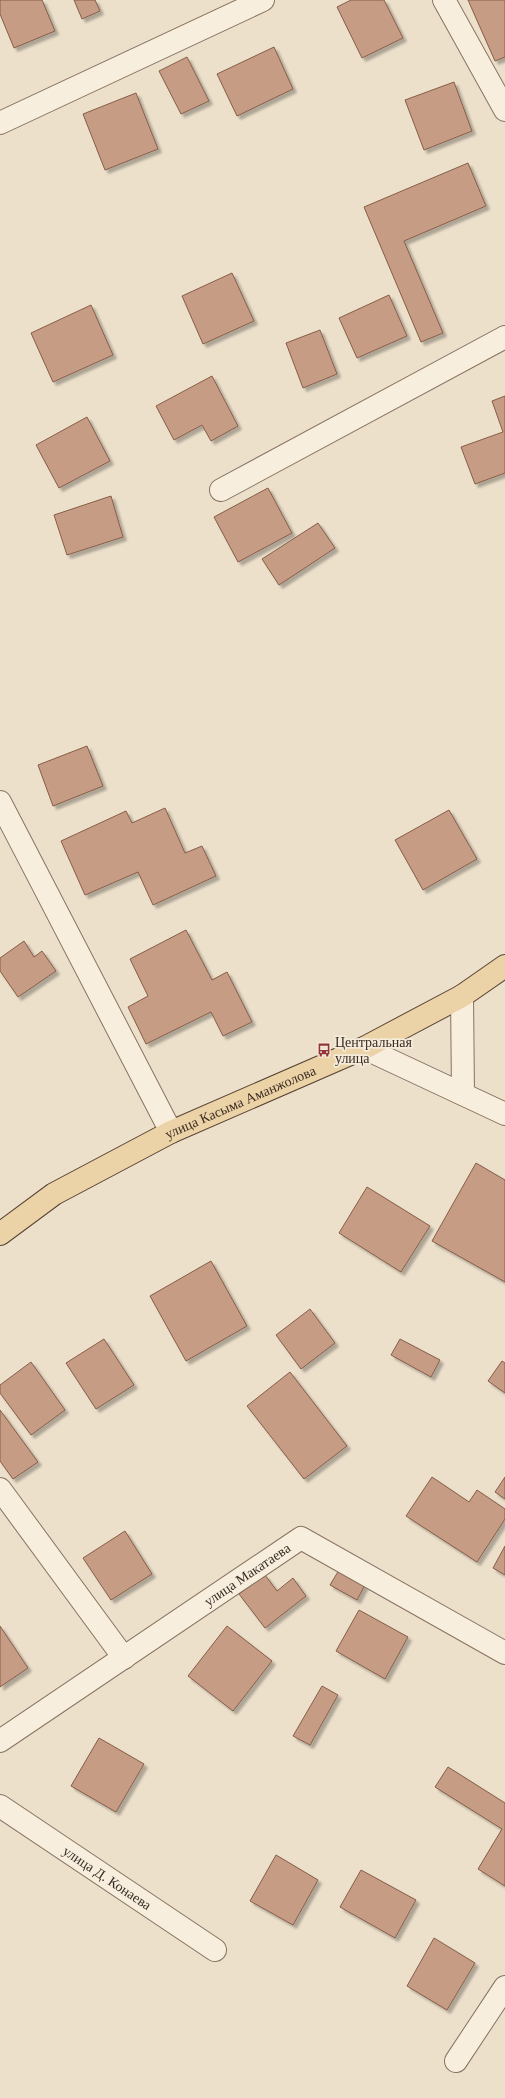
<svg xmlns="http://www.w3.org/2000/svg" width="505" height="2098" viewBox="0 0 505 2098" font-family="'Times New Roman',serif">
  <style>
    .building { fill: #c79c84; stroke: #865d48; filter: url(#shadow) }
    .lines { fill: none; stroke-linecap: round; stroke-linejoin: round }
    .street-casing { stroke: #887360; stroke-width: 24 }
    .primary-casing { stroke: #574234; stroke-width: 24 }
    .street { stroke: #f7eede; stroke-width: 22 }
    .primary { stroke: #ebd2a7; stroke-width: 22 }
    .labels { text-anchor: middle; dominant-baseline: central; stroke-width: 3.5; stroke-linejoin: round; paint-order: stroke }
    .poi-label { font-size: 14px; fill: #3a2c22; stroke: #f4ebda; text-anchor: start }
    .street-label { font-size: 14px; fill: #3a2c22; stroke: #f4ebda }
  </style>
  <defs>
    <filter id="shadow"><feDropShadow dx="3.5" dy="3.5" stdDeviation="1" flood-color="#0004"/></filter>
  </defs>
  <rect width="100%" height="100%" fill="#ece0cb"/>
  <!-- building -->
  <path class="building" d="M0,0h42l13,31 -41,17 -14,-34z
    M74,0h21l5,11 -18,8z
    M351,0h33l19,38 -41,20 -25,-51z
    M468,0h37v57l-10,4z
    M274,47l19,42 -56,27 -20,-42z
    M187,57l22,44 -28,13 -22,-43z
    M454,82l18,49 -48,19 -19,-50z
    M136,93l22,56 -53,21 -22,-56z
    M468,163l18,43 -82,35 39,92 -22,9 -57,-135z
    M232,273l22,48 -51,23 -21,-48z
    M389,295l18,41 -50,22 -18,-40z
    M91,305l22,50 -60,27 -22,-49z
    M320,330l17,44 -34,14 -17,-45z
    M212,376l26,50 -27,15 -9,-16 -28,15 -18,-34z
    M505,396v77l-30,11 -14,-37 42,-15 -11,-31z
    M87,417l23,44 -51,27 -23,-43z
    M268,488l24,45 -54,29 -24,-45z
    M111,496l12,41 -56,18 -13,-40z
    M318,523l17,25 -56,37 -17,-26z
    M87,746l16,40 -50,20 -15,-41z
    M165,808l20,45 17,-7 14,30 -63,29 -15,-33 -53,23 -24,-54 65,-30 6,12z
    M449,810l28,49 -54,31 -28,-50z
    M186,930l26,50 15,-8 25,50 -29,14 -12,-24 -65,32 -18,-37 20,-11 -18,-37z
    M24,941l10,16 8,-6 14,20 -38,26 -18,-26v-13z
    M476,1163l29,17v102l-73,-41z
    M367,1187l63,39 -29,46 -62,-39z
    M211,1261l36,65 -61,35 -36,-65z
    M310,1309l25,34 -34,26 -25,-34z
    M104,1339l30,46 -38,24 -30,-46z
    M400,1339l40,21 -9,17 -40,-22z
    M502,1361l3,2v30l-17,-12z
    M31,1362l34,48 -34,25 -31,-42v-8z
    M290,1372l57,74 -43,33 -57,-73z
    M0,1410l38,52 -25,17 -13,-18z
    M432,1477l37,25 8,-12 28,19v10l-28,43 -71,-46z
    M505,1477v22l-10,-7z
    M125,1531l27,43 -41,26 -28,-42z
    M505,1546v29l-12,-7z
    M339,1570l26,15 -8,15 -27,-15z
    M265,1575l12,16 16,-13 13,18 -41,32 -26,-34z
    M359,1610l49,27 -23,42 -49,-28z
    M0,1626l28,42 -28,19z
    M227,1626l45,35 -39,50 -45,-35z
    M322,1686l16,9 -28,50 -17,-9z
    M99,1738l45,26 -28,48 -45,-26z
    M448,1767l57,36v83l-27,-17 24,-40 -67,-42z
    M276,1855l42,25 -25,45 -43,-24z
    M361,1870l55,30 -21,38 -55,-31z
    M434,1938l41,25 -28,47 -40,-24z"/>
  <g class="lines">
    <!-- street casing -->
    <g class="street-casing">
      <g id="street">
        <path d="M444,0l61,110"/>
        <path d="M0,123l263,-123"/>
        <path d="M221,490l284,-153"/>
        <path d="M0,802l171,330"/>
        <path d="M462,996l1,98"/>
        <path d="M364,1048l141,66"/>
        <path d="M0,1489l124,169"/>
        <path id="s1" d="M0,1741l301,-203 204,115"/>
        <path id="s2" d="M0,1806l215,144"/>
        <path d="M456,2061l49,-74"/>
      </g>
    </g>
    <!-- primary casing -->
    <g class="primary-casing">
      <g id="primary">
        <path id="s3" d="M0,1234l54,-40 117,-62 193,-84 98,-52 43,-30"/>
      </g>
    </g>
    <!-- street -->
    <use href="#street" class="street"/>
    <!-- primary -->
    <use href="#primary" class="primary"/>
  </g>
  <!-- icons -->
  <defs>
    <g id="bus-bare" transform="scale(1.08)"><path d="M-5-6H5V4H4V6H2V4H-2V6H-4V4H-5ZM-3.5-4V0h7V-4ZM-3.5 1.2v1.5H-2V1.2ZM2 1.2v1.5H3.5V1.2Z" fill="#93343b" stroke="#f4ebda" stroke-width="2.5" paint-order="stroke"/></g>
  </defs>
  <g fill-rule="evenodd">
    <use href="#bus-bare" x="324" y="1050"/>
  </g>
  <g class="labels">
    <!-- poi labels -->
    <g class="poi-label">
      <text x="335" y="1042">Центральная<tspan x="335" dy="16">улица</tspan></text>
    </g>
    <!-- street labels -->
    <g class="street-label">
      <text stroke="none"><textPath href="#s3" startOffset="275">улица Касыма Аманжолова</textPath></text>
      <text stroke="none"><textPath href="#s1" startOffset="298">улица Макатаева</textPath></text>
      <text stroke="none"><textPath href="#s2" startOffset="129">улица Д. Конаева</textPath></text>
    </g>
  </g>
</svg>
